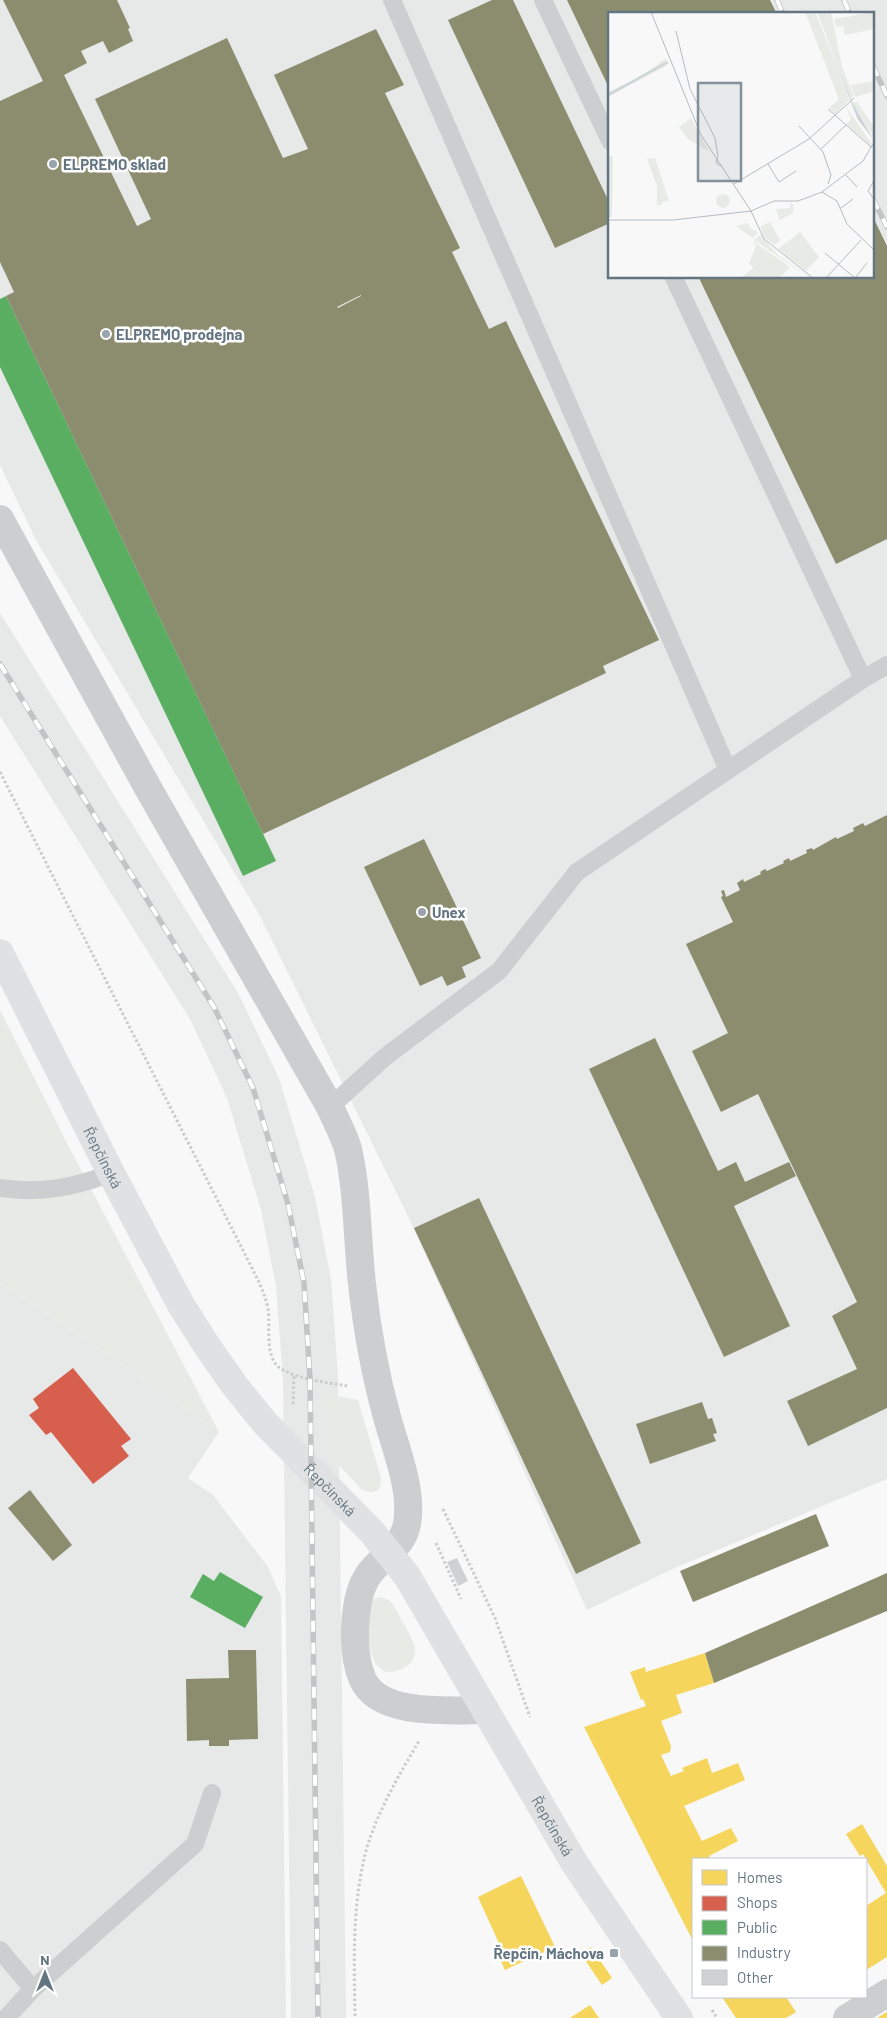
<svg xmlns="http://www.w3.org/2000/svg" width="887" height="2018" viewBox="0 0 887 2018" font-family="Barlow,sans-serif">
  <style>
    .built { fill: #e7e8e8; fill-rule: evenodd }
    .green { fill: #e7eae5 }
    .homes { fill: #f6d55c }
    .shops { fill: #d6604d }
    .public { fill: #5aae61 }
    .industry { fill: #8c8c6e; fill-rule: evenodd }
    .building { fill: #cfd1d2 }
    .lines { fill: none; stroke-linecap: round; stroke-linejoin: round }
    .path { stroke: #cacbcc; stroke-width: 3; stroke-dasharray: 2.5 2.5; stroke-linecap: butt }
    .lane { stroke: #cdcecf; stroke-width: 18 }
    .street { stroke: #cdcecf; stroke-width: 28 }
    .secondary { stroke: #e0e1e2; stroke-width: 28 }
    .rail-casing { stroke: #c2c4c5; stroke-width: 5.5 }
    .rail { stroke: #fff; stroke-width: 4; stroke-dasharray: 11; stroke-linecap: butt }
    .poi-dot { fill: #98a3ab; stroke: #fff; stroke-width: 2 }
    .labels { text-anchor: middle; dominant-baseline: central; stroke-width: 5; stroke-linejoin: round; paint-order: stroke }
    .poi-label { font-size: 15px; font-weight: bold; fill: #647582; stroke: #fff; text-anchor: start }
    .street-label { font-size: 15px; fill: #647582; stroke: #fff }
    .inset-river { fill: none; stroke: #cdd5d8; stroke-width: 2.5 }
    .inset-road { fill: none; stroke: #b4bcc2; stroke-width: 1 }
    .view { fill: #83919b; fill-opacity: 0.15; stroke: #83919b; stroke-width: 2.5 }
    .inset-edge { fill: none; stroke: #647582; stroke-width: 2.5 }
  </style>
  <rect width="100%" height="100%" fill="#f8f8f8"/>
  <!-- built -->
  <path class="built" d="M0,0h887v1479l-210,88 -90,43 -180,-396 -148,-300 -223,-374 -36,-75zM610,14h263v264h-263z
    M0,613l238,380 41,85 36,119 16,82 7,98 8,641h-55l-8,-638 -7,-94 -15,-76 -34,-112 -37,-79 -190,-303z
    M0,1283l76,50 143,99 -31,46 25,17 55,72 13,30 5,421h-286z"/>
  <!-- green -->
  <path class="green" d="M0,1010l70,139 149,283 -143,-99 -76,-50z
    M323,1393l35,7 23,78 -1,10c-6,5 -11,5 -18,2l-38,-41z
    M380,1597c3,1 7,2 10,4 5,5 9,14 12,20 8,14 23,35 3,46 -33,19 -38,-22 -36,-45 0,-5 0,-14 2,-19 2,-4 5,-5 9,-6z"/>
  <!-- homes -->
  <path class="homes" d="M705,1653l9,30 -38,12 6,18 -21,8 10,25 -1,6 -9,3 10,21 13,-5 -2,-3 25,-10 5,15 26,-10 7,17 -61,26 18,35 29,-13 7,13 -29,15 2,3h-18v82l-109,-214 62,-21 -3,-7 -2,1 -11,-28 15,-5 1,5z
    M862,1824l25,42v91l-21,13v-64l20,-13 -23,-39 -3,2 -14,-22z
    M521,1876l34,71 -50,23 -7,-15 5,-3 -25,-55z
    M591,1947l21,31 -10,7 -21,-31z
    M722,1997h64l10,15 -10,6h-50z
    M590,2005l9,13h-29z
    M887,2012v6h-10z"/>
  <!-- shops -->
  <path class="shops" d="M73,1368l58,71 -10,7 8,10 -36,28 -42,-52 -5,3 -17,-20 10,-7 -6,-9z"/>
  <!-- public -->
  <path class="public" d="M6,296l270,565 -33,15 -243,-509v-68z
    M220,1572l43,25 -18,31 -55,-31 13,-23 11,7z"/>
  <!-- industry -->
  <path class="industry" d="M3,0h114l13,28 -2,1 5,12 -24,12 -6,-12 -22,10 6,12 -23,12 73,151 14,-7 -56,-120 132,-61 56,120 25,-9 -34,-74 102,-46 28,56 -19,8 75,155 -8,4 37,77 17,-8 153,319 -56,26 3,7 -343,161 -257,-538 8,-4 -14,-30v-161l43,-20zM361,295v1l-23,12 -1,-1z
    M492,0h21l97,204v19l-55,25 -107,-228z
    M567,0h203l7,14h-167v76z
    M873,217l14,29v293l-51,25 -137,-286h174z
    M887,815v593l-79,38 -21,-45 70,-32 -25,-53 25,-14 -99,-208 -37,18 -29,-61 36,-18 -42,-89 47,-22 -12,-25 2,-1 -2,-5 3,-1 2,7 14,-7 -3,-7 6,-4 1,3 17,-8 -1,-2 5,-3 2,2 17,-8 -1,-2 6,-3 1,3 17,-8 -1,-3 6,-2 1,2 23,-13 1,2 17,-8 -1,-3 10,-5 2,3z
    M424,839l57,119 -19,9 4,10 -19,9 -5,-10 -22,10 -56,-119z
    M655,1038l63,133 18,-9 9,20 44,-20 7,14 -62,30 56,120 -66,31 -135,-288z
    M479,1198l162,345 -65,31 -162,-346z
    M702,1402l6,17 4,-1 5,15 -4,1 3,7 -66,23 -14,-40z
    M30,1490l42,55 -19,16 -45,-53z
    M816,1514l13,32 -136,56 -13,-31z
    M887,1573v38l-173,72 -9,-30z
    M228,1650h28l2,89 -29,1v6h-20v-6l-22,1 -1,-62 43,-1z"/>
  <!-- building -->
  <path class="building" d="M457,1558l11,23 -10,5 -11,-24z"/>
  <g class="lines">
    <!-- path -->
    <path class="path" d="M0,772l258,508c4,9 8,18 10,29 3,18 -5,51 15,61 19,10 43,12 64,16
      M293,1404l1,-30
      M443,1509l52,109 35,99
      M436,1543l25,56
      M712,2010l5,8
      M355,2016c-1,-55 -3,-111 11,-165 11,-39 33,-76 53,-110"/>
    <!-- lane -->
    <path class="lane" d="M392,0l336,770
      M543,0l67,141
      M674,278l189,401
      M330,1107l55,-50 114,-86 78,-99 286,-193 24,-14
      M0,1188c39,6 74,0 111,-15
      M0,1950l33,39 -27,29
      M33,1989l162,-145 17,-51"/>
    <!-- street -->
    <path class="street" d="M0,519l148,269 182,319c6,14 14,28 18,42 10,44 9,91 14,135 5,45 13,90 25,133 9,33 26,73 20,107 -4,23 -26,33 -38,50 -17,24 -18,80 -6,106 17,37 89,30 122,30
      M847,2018l40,-25"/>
    <!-- secondary -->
    <path class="secondary" id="s1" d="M0,953l111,220 70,132 26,41 28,40 30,37 107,109 35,44 168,288 104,154"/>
    <!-- rail casing -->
    <g class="rail-casing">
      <path id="rail" d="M777,0l6,14
        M844,0l6,14
        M873,66l14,30
        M873,199l14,28
        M0,664l214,343 39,81 35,116 16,79 6,96 8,639"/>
    </g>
    <!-- rail -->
    <use href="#rail" class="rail"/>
  </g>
  <!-- markers -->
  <g class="poi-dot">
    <circle cx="53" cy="164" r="5"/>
    <circle cx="106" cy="334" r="5"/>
    <circle cx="422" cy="912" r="5"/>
    <rect x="609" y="1948" width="10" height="10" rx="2.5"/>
  </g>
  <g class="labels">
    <!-- poi labels -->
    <g class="poi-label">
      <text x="63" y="164">ELPREMO sklad</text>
      <text x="116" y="334">ELPREMO prodejna</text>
      <text x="432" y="912">Unex</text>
      <text x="604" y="1953" text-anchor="end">Řepčín, Máchova</text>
    </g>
    <!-- street labels -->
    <g class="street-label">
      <text stroke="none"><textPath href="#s1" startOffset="229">Řepčínská</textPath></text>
      <text stroke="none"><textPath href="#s1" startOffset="634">Řepčínská</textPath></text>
      <text stroke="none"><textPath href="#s1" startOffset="1039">Řepčínská</textPath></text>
    </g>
  </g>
  <!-- overview -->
  <g transform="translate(608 12)">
    <rect width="266" height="266" fill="#f8f8f8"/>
    <path d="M197,0h10l34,88 -14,14 -6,-6 10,-9zM209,0h14l11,55 11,28 -2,5zM266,0v17l-29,6 -2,-9 -7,1 -2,-8zM58,46v8l-58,31v-5l34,-16zM267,69l-1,10 -19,6 -5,-12zM244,90h5l17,25v10zM238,95l26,37 -1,2 -25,-22 5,-5zM83,106l18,34 -21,-13 -9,-12zM0,143l5,2 -1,60h-4zM47,146l14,43 -7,1v3h-5v-19l-10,-27zM108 189a7 7 0 1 1 14 0a7 7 0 1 1-14 0ZM182,191l3,1v9l-13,7 -4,-11 14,-1zM162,210l10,18 -6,5 -9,-7 -5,-11zM140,211l2,5 8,4 -5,6 -17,-12zM192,220l19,25 -13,14 -28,-22zM152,223l17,19 33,24 -56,-38zM145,229l7,5 30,21 -11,11h-38l12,-10 -4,-5 7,-17z" fill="#e7eae5"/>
    <path d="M207,0l37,90 22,38 -16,-20z" fill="#cdd5d8"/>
    <path class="inset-river" d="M0,83l60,-33"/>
    <path class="inset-road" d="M43,0l50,123 50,76 23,-10h24l24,-9 15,9 10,23 28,27M68,19l14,58 25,49 3,18 -2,7 5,3M220,97l43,38M191,114l24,26 8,23 -3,9M213,137l25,-24M160,152l11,18 17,-11M238,163l11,12M126,172l75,-45 45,-41M214,180l41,-31 10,-17M266,187l-6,-8 7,-12M233,196l12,-9M0,208h65l78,-9 13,28 49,39M217,241l30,25 12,-15M218,266l35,-38"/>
    <path class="view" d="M90,71h43v98h-43z"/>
    <rect width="266" height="266" class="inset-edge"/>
  </g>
  <!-- legend -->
  <rect x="692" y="1858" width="175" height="140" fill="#ffffff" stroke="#c1c8cd"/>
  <rect x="702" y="1870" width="25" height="15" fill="#f6d55c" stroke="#c1c8cd"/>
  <text x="737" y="1883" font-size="15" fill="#647582">Homes</text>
  <rect x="702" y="1896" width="25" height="15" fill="#d6604d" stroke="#c1c8cd"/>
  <text x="737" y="1908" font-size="15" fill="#647582">Shops</text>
  <rect x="702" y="1920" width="25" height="15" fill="#5aae61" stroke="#c1c8cd"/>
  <text x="737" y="1933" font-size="15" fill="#647582">Public</text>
  <rect x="702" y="1946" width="25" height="15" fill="#8c8c6e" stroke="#c1c8cd"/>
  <text x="737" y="1958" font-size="15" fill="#647582">Industry</text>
  <rect x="702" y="1970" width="25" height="15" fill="#cfd1d2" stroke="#c1c8cd"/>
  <text x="737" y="1983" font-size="15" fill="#647582">Other</text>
  <!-- north arrow -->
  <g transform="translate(45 1973)" stroke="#ffffff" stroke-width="4" paint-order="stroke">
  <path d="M0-4L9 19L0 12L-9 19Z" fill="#647582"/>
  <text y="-8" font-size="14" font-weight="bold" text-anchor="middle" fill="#647582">N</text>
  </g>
</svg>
